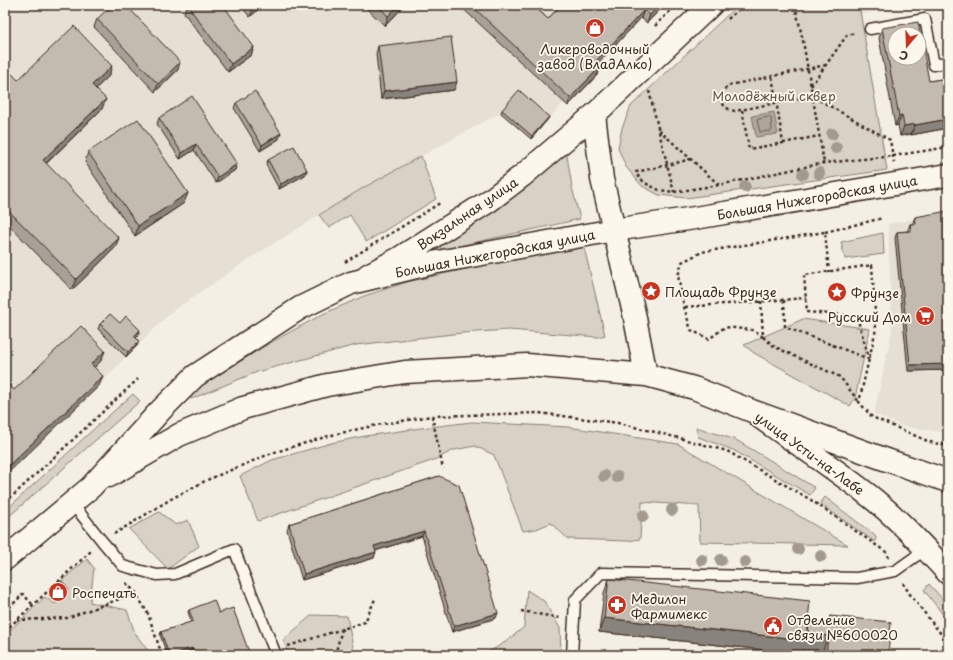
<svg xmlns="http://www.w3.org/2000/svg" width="953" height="660" viewBox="0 0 953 660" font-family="'Playpen Sans',sans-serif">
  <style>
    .built { fill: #e5dfd4 }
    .green { fill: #d8d1c6; stroke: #8a7e72 }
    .water { fill: #afa69a; stroke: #817468 }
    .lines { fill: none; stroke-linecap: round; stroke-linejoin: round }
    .shore { stroke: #695c50; stroke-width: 1 }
    .service-casing { stroke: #3b2a1e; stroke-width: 13 }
    .secondary-casing { stroke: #3b2a1e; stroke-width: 25 }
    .primary-casing { stroke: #3b2a1e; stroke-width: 25 }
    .path { stroke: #3b2a1e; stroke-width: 2.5; stroke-dasharray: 3 3; stroke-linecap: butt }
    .service { stroke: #fbf7ec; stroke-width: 10 }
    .secondary { stroke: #fbf7ec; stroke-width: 22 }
    .primary { stroke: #fbf7ec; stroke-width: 22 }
    .tree { fill: #a39a8e }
    .wall { fill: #a8a197; stroke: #3b2a1e }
    .shaded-wall { fill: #88837b; stroke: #3b2a1e }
    .building { fill: #c3bbb0; stroke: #3b2a1e; fill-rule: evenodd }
    .labels { text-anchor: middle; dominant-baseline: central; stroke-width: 3.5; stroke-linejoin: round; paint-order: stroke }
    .poi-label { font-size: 13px; fill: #3b2a1e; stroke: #fbf7ec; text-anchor: start }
    .park-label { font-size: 13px; fill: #625448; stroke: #fbf7ec }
    .street-label { font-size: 13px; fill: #3b2a1e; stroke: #fbf7ec }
  </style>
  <rect width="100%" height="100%" fill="#f3efe4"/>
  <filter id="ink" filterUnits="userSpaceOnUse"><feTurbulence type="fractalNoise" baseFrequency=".025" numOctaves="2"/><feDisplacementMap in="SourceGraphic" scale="8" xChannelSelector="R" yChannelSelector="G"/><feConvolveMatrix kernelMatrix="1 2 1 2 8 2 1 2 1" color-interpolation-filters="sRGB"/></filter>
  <g filter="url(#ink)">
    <!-- built -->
    <path class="built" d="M5,5h658l-16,18 -6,-5 -48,51 5,5 -30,32 -5,-3 -32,36 -31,-26 -137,75 -114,71 -78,53 -52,52 -20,22 -94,90z
      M859,5h66l-65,9z
      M948,213v220l-46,-7 -28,-12 18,-84 -4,-106z"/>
    <!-- green -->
    <path class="green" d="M738,5h121l28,165 -201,28 -27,-3 -17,-9 -16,-19 -8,-19 4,-20 9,-22z
      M563,155l4,1 5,31 8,32 -139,31 -2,-6z
      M421,156l15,43 -70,43 -16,-27 -21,13 -10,-13 44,-27z
      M883,233l1,21 -39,5 -4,-17z
      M583,243l22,92 -7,2 -89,-7 -47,3 -106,12 -99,27 -66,27 -4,-5 83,-51 53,-29 41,-18 43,-14z
      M803,319l67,10 -15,69 -5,8 -96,-53 -10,-8z
      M133,394l7,7 -135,119v-9l92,-85z
      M472,422l96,5 110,17 170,101 -148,-3 -1,-36 -57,-4 -2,37 -13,2 -59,-2 -17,-16 -15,6 -13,2 -29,-76 -19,-9 -21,4 -20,10 -176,61 -18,-45 32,-16 59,-17 34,-7 56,-8z
      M696,427l40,13 32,19 47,29 -5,7 -77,-45 -35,-13z
      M825,497l48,37 3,3 -1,5 -55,-38z
      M159,512l17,13 12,-5 11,26 -31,23 -39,-40z
      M87,559l7,9 -4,34 37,8 8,23 16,22h-146v-20l40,-38 10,7 14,-15 -9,-7z
      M929,584l19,21v16l-24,-31z
      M527,590l17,11 16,27 1,27h-77l23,-14 17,-14z
      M312,615l35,1 7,37 -1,2h-64l-6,-15z"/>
    <!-- water -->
    <path class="water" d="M774,112l4,22 -22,3 -4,-21z"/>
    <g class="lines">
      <!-- shore -->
      <path class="shore" d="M769,117l2,1 1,12 -1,1 -11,1 -3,-12z"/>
      <!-- service casing -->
      <g class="service-casing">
        <path id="service" d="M870,29l55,-10 9,46 14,-3
          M72,503l30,38 21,25 34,9 18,-1 59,-25 42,106
          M572,655l3,-55 26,-27 256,5 38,-7 31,-22"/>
      </g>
      <!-- secondary casing -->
      <g class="secondary-casing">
        <path id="secondary" d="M594,115l8,64 12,51
          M368,275l30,-16 91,-58 33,-25 72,-61 117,-110
          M760,417c36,26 72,50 107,77 30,23 56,52 81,79"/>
      </g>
      <!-- primary casing -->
      <g class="primary-casing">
        <path id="primary" d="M614,230l20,83 12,62
          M109,476l70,-41 64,-27 84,-23 78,-13 122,-7 119,10 48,13 58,23 132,48 64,22
          M5,559l86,-72 69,-76 35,-35 105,-68 51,-25 81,-20 182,-33 81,-12 253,-43"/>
      </g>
      <!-- path -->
      <path class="path" d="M795,5l8,36 21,122
        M728,19l15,-14
        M655,26l21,-21
        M826,65l-96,20c-14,8 -10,24 5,26l77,-15 78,44 4,23
        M811,86l36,-51 9,-2
        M649,91l25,101
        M742,110l7,39 34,-6 -11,-67
        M659,130l60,55
        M783,143l36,-7
        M691,159l-23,6 -32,7 1,3 8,8 14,7 15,2 45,-7 105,-22 69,-7 55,-9
        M825,232l58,-14
        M345,262l95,-59
        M784,300l1,27 84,32
        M761,301l2,36 12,10 65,30 19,25
        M685,307l121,-9
        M857,317l12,41
        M875,318l-68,-6 -3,-37 68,-10 4,64 -17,73 13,15 58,25 18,4
        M763,337l-10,-7 -28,-3 -16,12 -18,-9 -7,-23 -6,-31 4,-14 20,-10 123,-20 4,40
        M432,416l11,53
        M5,503l133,-124
        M114,534l57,-35 36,-19 65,-27 60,-18 45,-10 55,-9 107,-3 79,10 61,15 48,13 84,49 75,52 3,6
        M126,583l10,10 12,21 14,41
        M903,583l6,10 39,50
        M521,611l39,7
        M5,612l18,-18 10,11
        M17,620l50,-2 69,-25
        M5,631l86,-80
        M288,646l77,-24 10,-23
        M335,655l7,-26
        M625,655l1,-5"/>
      <!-- service -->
      <use href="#service" class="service"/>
      <!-- secondary -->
      <use href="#secondary" class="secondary"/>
      <!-- primary -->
      <use href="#primary" class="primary"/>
    </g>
    <!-- trees -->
    <g class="tree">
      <circle cx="832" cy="134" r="6"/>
      <circle cx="836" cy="148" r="6"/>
      <circle cx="819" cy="173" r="6"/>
      <circle cx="803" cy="174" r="6"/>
      <circle cx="745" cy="187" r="6"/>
      <circle cx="604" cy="476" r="6"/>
      <circle cx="617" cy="477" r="6"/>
      <circle cx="672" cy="510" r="6"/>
      <circle cx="643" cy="516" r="6"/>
      <circle cx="798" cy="549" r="6"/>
      <circle cx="821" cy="556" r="6"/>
      <circle cx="702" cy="560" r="6"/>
      <circle cx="721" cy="560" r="6"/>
      <circle cx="745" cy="562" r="6"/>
    </g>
    <!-- wall -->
    <path class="wall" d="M187,5l67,42 -3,8 -23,17 -44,-59z
      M240,5h23l-13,12z
      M363,5h42l-20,21z
      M459,5h74l15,14 13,-14h103l-17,18 -6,-5 -43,45 3,3 -3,8 -30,32z
      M97,19l81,51 -23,22 -61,-65z
      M882,28l47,53 19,-3v50l-37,7v-1l-11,2 -2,-11 -3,1 -16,-88z
      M378,46l76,44 -73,9 -5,-45z
      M5,67l13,13 91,-4 -13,12 6,21 -56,55 69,84 -43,42 -67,-69z
      M236,103l43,36 -19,12 -26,-43z
      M502,110l47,7 -1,2 -17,20 -30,-26z
      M159,118l78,46 -2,6 -19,13 -22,-33 -14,9 -23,-35z
      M88,152l96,51 -49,33 -50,-74z
      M268,160l39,10 -2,5 -26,14 -13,-24z
      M915,217l33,153 -40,1 -13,-133 2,-6 11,-1v-1l2,-6h3v-2z
      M120,323l18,13 -2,2 1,8 -11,11 -28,-28 2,-5z
      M439,476l57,142 -44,14 -30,-96 -47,15 -1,7 -72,22 -15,-50 2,-6z
      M609,579l199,46 1,-4 18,2 3,-7 58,39h-66v-2l-20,-3 -1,4 -202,-22 5,-39z
      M67,587l-1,2 -11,12 -6,-6 1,-3z
      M189,610l30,3 31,42h-57l-2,-4 -12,4h-12l-7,-20 1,-3 30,-10 -3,-10z"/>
    <!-- shaded-wall -->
    <path class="shaded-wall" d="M257,5h6l-13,12 3,-8z
      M399,5h6l-20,21 3,-10z
      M659,5h5l-17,18 3,-8z
      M644,10l-3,8 -48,51 3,-8z
      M254,47l-3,8 -23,17 3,-8z
      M180,62l-2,8 -23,22 3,-8z
      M112,66l-3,10 -20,19 3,-10z
      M601,66l-3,8 -30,32 2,-8z
      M457,82l-3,8 -73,9 3,-8z
      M106,99l-4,10 -63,61 4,-10z
      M902,115l-4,10 -3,1 4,-10z
      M549,117l-1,2 -17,20 1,-3z
      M948,119v9l-37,7 4,-10z
      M915,124l-4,10 -11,2 4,-10z
      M281,133l-2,6 -19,12 2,-6z
      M196,144l-2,6 -14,9 2,-6z
      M237,164l-2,6 -19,13 2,-6z
      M307,170l-2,5 -26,14 2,-5z
      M188,193l-4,10 -49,33 3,-10z
      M119,238l-4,10 -43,42 4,-11z
      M140,330l-2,6 -6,6 2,-6z
      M139,341l-2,5 -11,11 2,-5z
      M105,351l-4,10 -13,13 3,-10z
      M948,364v6l-40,1 2,-6z
      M103,376l-4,10 -94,90v-7z
      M424,531l-2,5 -50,16 2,-6z
      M376,552l-2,6 -72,22 2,-6z
      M67,587l-1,2 -11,12 1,-3z
      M498,613l-2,5 -44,14 2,-6z
      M604,618l201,22 3,-7 20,3 -6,17 -20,-3 -1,4 -202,-22z
      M192,648l-1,3 -12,4h-7z"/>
    <!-- building -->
    <path class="building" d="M112,5h14l54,57 -22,22 -61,-65z
      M187,5h36l31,42 -23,17z
      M250,5h7l-4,4z
      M377,5h22l-11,11z
      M471,5h62l15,14 13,-14h98l-9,10 -6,-5 -48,51 5,5 -31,32z
      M918,22l11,59 19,-3v41l-33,6v-1l-11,2 -2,-11 -3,1 -17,-88zM895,34h24v24h-24z
      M74,26l38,40 -20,19 14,14 -63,61 76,78 -43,41 -71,-72v-140l13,13z
      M451,37l6,45 -73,9 -6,-45z
      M519,90l30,27 -17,19 -30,-26z
      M255,91l26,42 -19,12 -26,-42z
      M192,96l45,68 -19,13 -22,-33 -14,9 -23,-35z
      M138,119l50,74 -50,33 -50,-74z
      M294,146l13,24 -26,14 -13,-24z
      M948,211v153l-38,1 -13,-133 14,-1 -1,-7h6l-1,-7z
      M110,314l10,9 6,-7 14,14 -6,6 5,5 -11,11 -28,-28z
      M81,326l24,25 -14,13 12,12 -98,93v-89l9,10z
      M439,476l20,9 39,128 -44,13 -30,-95 -50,15 2,6 -72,22 -15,-50z
      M609,579l201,22 -4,39 -202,-22z
      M62,581l5,6 -11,11 -6,-6z
      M214,600l5,13 14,-5 17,47h-55l-3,-7 -20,7h-3l-8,-23 32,-11 -4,-11z
      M830,616l61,6 -3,33h-62l2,-19 -20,-3 1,-12 20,2z"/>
  </g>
  <!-- icons -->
  <defs>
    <g id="shop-disc" transform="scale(1)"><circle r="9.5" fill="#c8321e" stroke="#fbf7ec"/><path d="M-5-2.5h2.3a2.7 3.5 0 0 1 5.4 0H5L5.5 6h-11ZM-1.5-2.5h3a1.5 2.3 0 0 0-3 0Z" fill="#fff"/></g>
    <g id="sight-disc" transform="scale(1)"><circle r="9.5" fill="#c8321e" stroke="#fbf7ec"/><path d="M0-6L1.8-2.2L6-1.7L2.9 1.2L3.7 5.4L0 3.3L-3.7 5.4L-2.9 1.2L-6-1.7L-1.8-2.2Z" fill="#fff"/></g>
    <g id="supermarket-disc" transform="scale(1)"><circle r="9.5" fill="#c8321e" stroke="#fbf7ec"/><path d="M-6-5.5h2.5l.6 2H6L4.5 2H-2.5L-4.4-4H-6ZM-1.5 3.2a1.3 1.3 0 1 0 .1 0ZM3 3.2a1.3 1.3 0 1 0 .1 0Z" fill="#fff"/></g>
    <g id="pharmacy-disc" transform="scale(1)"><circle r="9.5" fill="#c8321e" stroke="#fbf7ec"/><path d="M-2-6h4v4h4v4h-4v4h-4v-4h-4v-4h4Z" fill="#fff"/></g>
    <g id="civic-disc" transform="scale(1)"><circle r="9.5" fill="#c8321e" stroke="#fbf7ec"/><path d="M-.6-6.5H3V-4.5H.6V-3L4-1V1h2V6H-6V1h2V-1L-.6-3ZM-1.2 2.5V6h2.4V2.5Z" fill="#fff"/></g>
  </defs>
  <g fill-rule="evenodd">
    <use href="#shop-disc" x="595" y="28"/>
    <use href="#sight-disc" x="651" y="291"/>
    <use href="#sight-disc" x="837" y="292"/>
    <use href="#supermarket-disc" x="925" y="316"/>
    <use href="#shop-disc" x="58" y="592"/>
    <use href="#pharmacy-disc" x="617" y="605"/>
    <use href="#civic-disc" x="773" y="626"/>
  </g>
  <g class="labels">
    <!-- poi labels -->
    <g class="poi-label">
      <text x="595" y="48" text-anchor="middle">Ликероводочный<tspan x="595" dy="15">завод (ВладАлко)</tspan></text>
      <text x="665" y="291">Площадь Фрунзе</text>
      <text x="851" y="292">Фрунзе</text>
      <text x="911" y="316" text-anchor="end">Русский Дом</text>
      <text x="72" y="592">Роспечать</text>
      <text x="631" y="598">Медилон<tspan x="631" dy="15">Фармимекс</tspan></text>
      <text x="787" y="619">Отделение<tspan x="787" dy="15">связи №600020</tspan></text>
    </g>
    <!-- park labels -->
    <g class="park-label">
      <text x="774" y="95">Молодёжный сквер</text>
    </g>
    <!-- street labels -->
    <g class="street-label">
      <text transform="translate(817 197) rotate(-10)">Большая Нижегородская улица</text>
      <text transform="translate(467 213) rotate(-34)">Вокзальная улица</text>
      <text transform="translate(495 253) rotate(-11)">Большая Нижегородская улица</text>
      <text transform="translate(810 453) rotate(36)">улица Усти-на-Лабе</text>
    </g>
  </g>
  <!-- margin -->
  <rect width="953" height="660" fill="none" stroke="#fbf7ec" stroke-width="20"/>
  <rect x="10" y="10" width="933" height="640" fill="none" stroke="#3b2a1e" stroke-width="1.5" filter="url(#ink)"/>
  <!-- north arrow -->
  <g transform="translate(907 46) rotate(199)"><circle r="19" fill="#fbf7ec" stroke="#aea59a"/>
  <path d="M0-3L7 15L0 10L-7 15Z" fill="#c8321e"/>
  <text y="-6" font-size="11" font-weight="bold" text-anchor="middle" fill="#3b2a1e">С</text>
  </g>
</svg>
